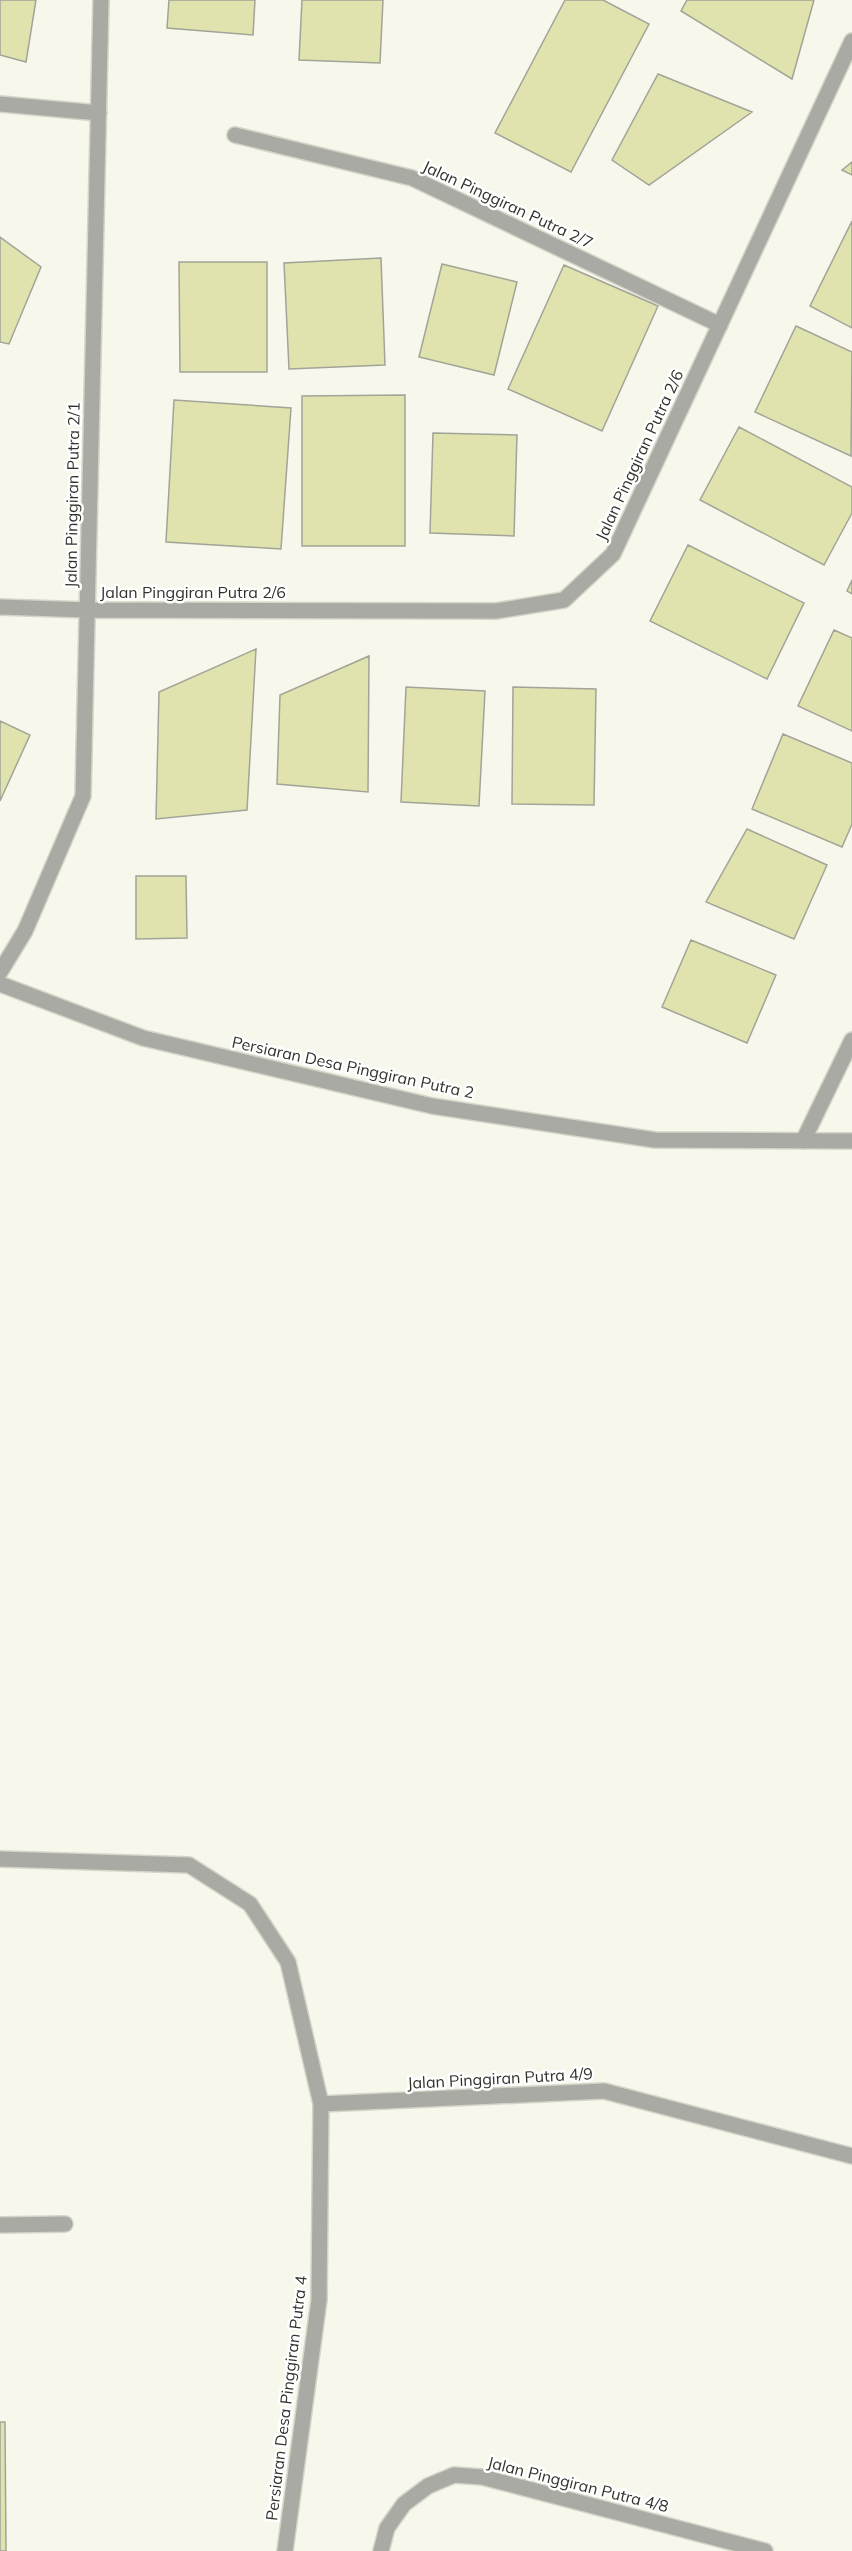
<svg xmlns="http://www.w3.org/2000/svg" width="852" height="2551" viewBox="0 0 852 2551" font-family="Mulish,sans-serif">
  <style>
    .building { fill: #e0e3ae; stroke: #a3a498; stroke-width: 1.5 }
    .lines { fill: none; stroke-linecap: round; stroke-linejoin: round }
    .street-casing { stroke: #d4d4c9; stroke-width: 18 }
    .street { stroke: #aaaaa4; stroke-width: 15 }
    .labels { text-anchor: middle; dominant-baseline: central; stroke-width: 5; stroke-linejoin: round; paint-order: stroke }
    .street-label { font-size: 16px; fill: #32322d; stroke: #fff }
  </style>
  <rect width="100%" height="100%" fill="#f7f8eb"/>
  <!-- building -->
  <path class="building" d="M0,0h36l-10,62 -26,-7z
    M169,0h86l-2,35 -86,-7z
    M302,0h81l-3,63 -81,-3z
    M565,0h38l46,24 -78,148 -76,-39z
    M687,0h127l-22,79 -111,-68z
    M658,74l94,38 -103,73 -37,-25z
    M852,162v13l-10,-5z
    M852,221v107l-42,-22z
    M0,237l41,30 -32,77 -9,-2z
    M381,258l4,107 -96,4 -5,-106z
    M179,262h88v110h-87z
    M442,264l75,18 -23,93 -75,-18z
    M564,265l94,41 -56,125 -94,-42z
    M796,326l56,26 -1,104 -96,-44z
    M405,395v151h-103v-150z
    M174,400l117,8 -10,141 -115,-7z
    M739,427l113,60v26l-28,52 -124,-65z
    M433,433l84,2 -3,101 -84,-3z
    M688,545l116,58 -37,76 -117,-58z
    M852,580v14l-5,-3z
    M834,630l18,8v93l-54,-25z
    M256,649l-9,161 -91,9 3,-127z
    M369,656l-1,136 -91,-8 3,-89z
    M406,687l79,4 -6,115 -78,-4z
    M513,687l83,2 -2,116 -82,-1z
    M0,721l30,14 -30,66z
    M783,734l69,29v61l-10,23 -90,-38z
    M747,829l80,36 -33,74 -88,-37z
    M136,876h50l1,62 -51,1z
    M691,940l85,35 -29,68 -85,-36z
    M0,2422h5l1,129h-6z"/>
  <g class="lines">
    <!-- street casing -->
    <g class="street-casing">
      <path id="street" d="M0,104l99,9
        M235,135l177,43 308,147
        M0,607l87,3 409,1 68,-11 49,-46 239,-513
        M0,972l25,-41 58,-135 18,-796
        M0,984l143,54 289,68 223,34 197,1
        M803,1141l49,-101
        M0,1859l189,6 61,39 38,58 33,142 -2,196 -34,251
        M321,2104l283,-13 248,65
        M0,2225l65,-1
        M381,2551l6,-23 17,-24 24,-18 26,-11 28,2 283,74"/>
    </g>
    <!-- street -->
    <use href="#street" class="street"/>
  </g>
  <g class="labels">
    <!-- street labels -->
    <g class="street-label">
      <text transform="translate(508 204) rotate(25)">Jalan Pinggiran Putra 2/7</text>
      <text transform="translate(639 455) rotate(-65)">Jalan Pinggiran Putra 2/6</text>
      <text transform="translate(72 495) rotate(-89)">Jalan Pinggiran Putra 2/1</text>
      <text x="193" y="592">Jalan Pinggiran Putra 2/6</text>
      <text transform="translate(353 1067) rotate(12)">Persiaran Desa Pinggiran Putra 2</text>
      <text transform="translate(500 2078) rotate(-3)">Jalan Pinggiran Putra 4/9</text>
      <text transform="translate(286 2398) rotate(-83)">Persiaran Desa Pinggiran Putra 4</text>
      <text transform="translate(578 2484) rotate(14)">Jalan Pinggiran Putra 4/8</text>
    </g>
  </g>
</svg>
